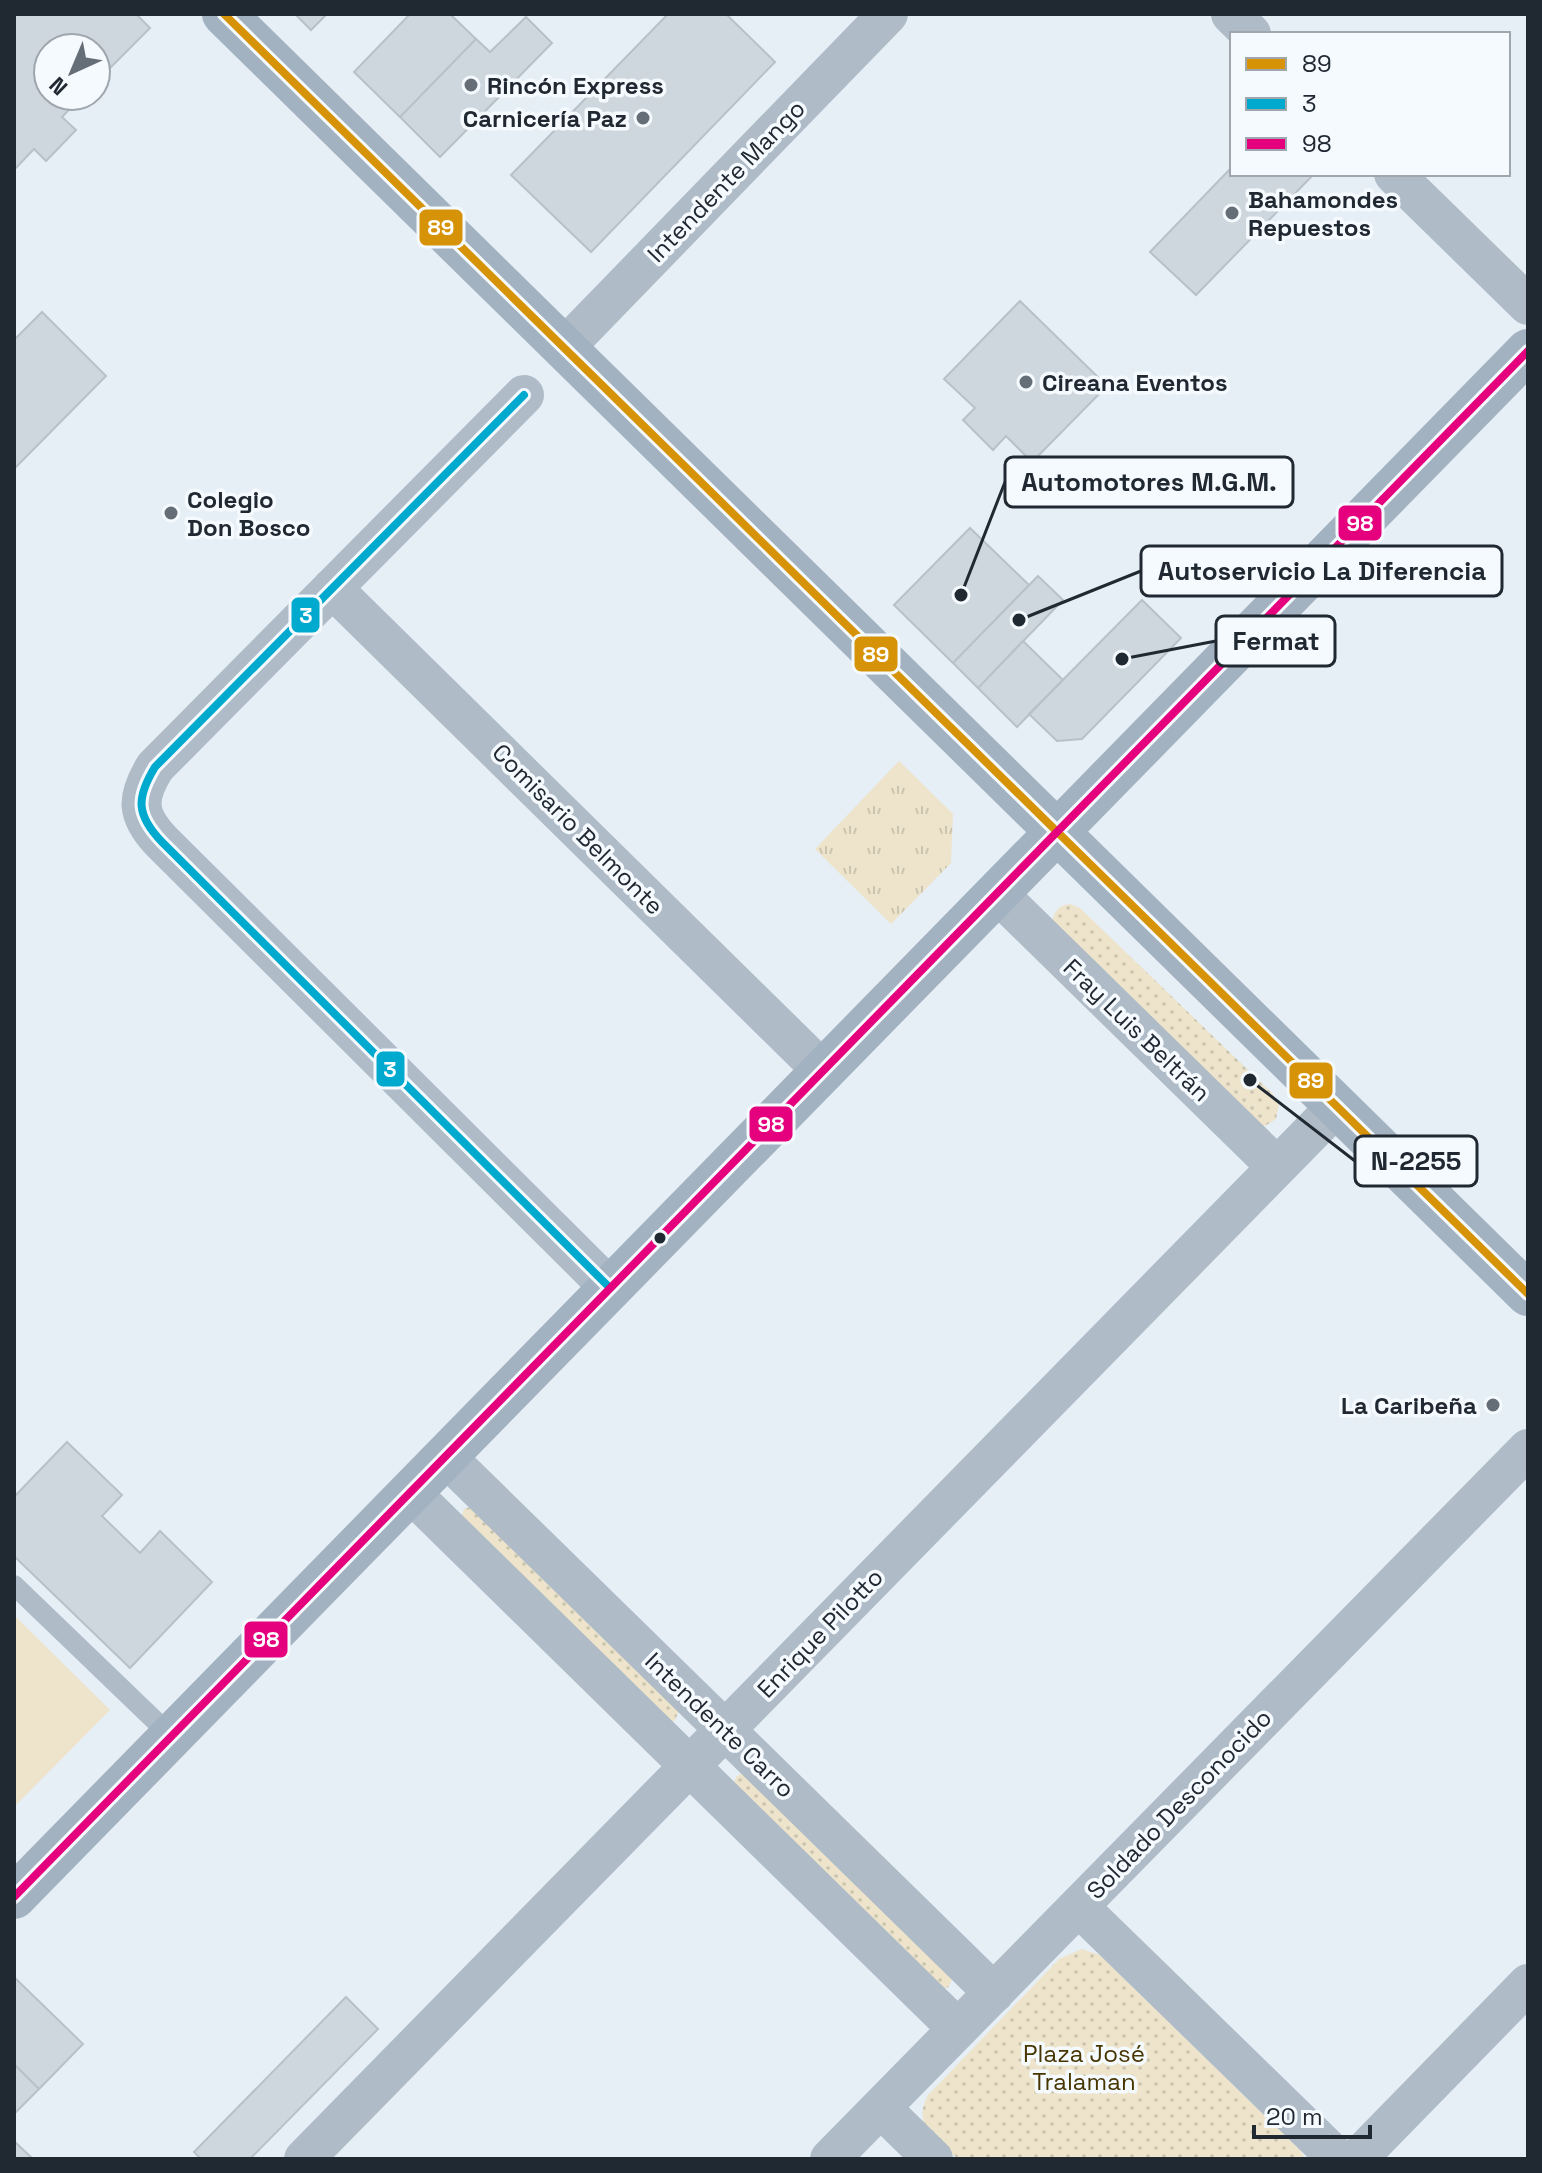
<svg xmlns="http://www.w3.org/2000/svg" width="1542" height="2173" viewBox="0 0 1542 2173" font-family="'Space Grotesk',sans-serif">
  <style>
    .grass { fill: url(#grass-tufts) }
    .park { fill: url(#park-dots) }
    .pitch { fill: #ede4cb }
    .building { fill: #cfd7de; stroke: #b8c0c8; stroke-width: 2 }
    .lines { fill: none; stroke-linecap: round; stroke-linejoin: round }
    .lane { stroke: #afbcc8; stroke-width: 20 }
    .street { stroke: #afbcc8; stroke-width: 40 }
    .secondary { stroke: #a3b2c0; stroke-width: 44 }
    .bus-1-casing { stroke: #f5faff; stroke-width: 14 }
    .bus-2-casing { stroke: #f5faff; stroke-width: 14 }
    .bus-3-casing { stroke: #f5faff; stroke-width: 14 }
    .bus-1 { stroke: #d79308; stroke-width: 8 }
    .bus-2 { stroke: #00a9ce; stroke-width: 8 }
    .bus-3 { stroke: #e5007d; stroke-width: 8 }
    .poi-dot { fill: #656e77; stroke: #f5faff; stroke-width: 3 }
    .bus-dot { fill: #202932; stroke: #f5faff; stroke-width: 3 }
    .labels { text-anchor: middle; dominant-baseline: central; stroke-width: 7; stroke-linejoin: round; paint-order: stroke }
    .poi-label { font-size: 24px; font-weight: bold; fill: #202932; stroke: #f5faff; text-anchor: start }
    .street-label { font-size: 24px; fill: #202932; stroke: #f5faff }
    .park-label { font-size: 24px; fill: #473500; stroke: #f5faff }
    .leader { fill: none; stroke: #202932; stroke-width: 3 }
    .callout-dot { fill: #202932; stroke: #f5faff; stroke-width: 3 }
    .callout { fill: #f5faff; stroke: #202932; stroke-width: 3 }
    .callout-label { font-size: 26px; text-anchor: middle; font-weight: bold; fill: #202932 }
    .line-badge { stroke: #f5faff; stroke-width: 3 }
    .badge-label { font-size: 22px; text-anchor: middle; font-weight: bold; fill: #fff }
  </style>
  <defs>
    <pattern id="grass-tufts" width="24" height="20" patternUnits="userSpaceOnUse" patternTransform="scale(2)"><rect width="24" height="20" fill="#ede4cb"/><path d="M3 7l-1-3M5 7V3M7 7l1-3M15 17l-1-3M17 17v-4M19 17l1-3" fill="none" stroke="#cbc4af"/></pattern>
    <pattern id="park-dots" width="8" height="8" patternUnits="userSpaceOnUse" patternTransform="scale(2)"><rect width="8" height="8" fill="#ede4cb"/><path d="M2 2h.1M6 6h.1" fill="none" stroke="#cbc4af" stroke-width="1.8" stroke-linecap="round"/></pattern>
  </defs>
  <rect width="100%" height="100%" fill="#e6eef6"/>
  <!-- grass -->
  <path class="grass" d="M899,761l54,53 -2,49 -60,61 -76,-75z"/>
  <!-- park -->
  <path class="park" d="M1070,904l10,4 193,186 6,10 -3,15 -11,7h-5l-208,-203c2,-11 6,-18 18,-19z
    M473,1506l206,205 -4,9 -4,2 -210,-204 3,-9z
    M743,1773l210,204 -4,10 -7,2 -208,-207 3,-6z
    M1082,1949l18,6 201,196 4,8h-347c-21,-20 -47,-33 -30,-64l131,-136z"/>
  <!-- pitch -->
  <path class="pitch" d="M14,1615l96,95 -96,97z"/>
  <!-- building -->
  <path class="building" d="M14,14h122l14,14 -54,54v-34h-48v48h34l-20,21 14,13 -30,31 -12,-12 -20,21z
    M295,14h32l-16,16z
    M410,14h40l26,25 -76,78 -46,-45z
    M668,14h58l49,48 -184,190 -80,-77z
    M526,17l26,26 -112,114 -40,-40 76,-78 14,13z
    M1232,167v7h82l-118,121 -46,-43z
    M1020,301l87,85 -75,76 -26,-26 -13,14 -30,-30 12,-12 -31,-29z
    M42,312l64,64 -92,93v-129z
    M970,528l59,57 -76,78 -59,-58z
    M1038,576l25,24 -85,88 -25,-25z
    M1142,600l39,38 -99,101 -25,2 -28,-27z
    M1023,641l40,39 -46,47 -39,-39z
    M67,1442l55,53 -20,21 38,37 20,-22 52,51 -82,86 -116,-112v-59z
    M14,1977l69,67 -44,45 -25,-25z
    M346,1997l32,32 -128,130h-49l-7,-7z
    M14,2064l25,25 -25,25z
    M14,2141l19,18h-19z"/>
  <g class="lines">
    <!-- lane -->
    <path class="lane" d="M14,1585l157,151"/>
    <!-- street -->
    <path class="street" d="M1231,14l20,20
      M1394,174l134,131
      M564,348l324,-334
      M524,395l-369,372c-19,31 -19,48 7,75l448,446
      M332,588l491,483
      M997,893l280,274
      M445,1456l549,537
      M410,1492l548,537
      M1079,1907l259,252
      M881,2108l52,51
      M304,2159l1033,-1053
      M830,2159l698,-710
      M1357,2159l171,-175"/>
    <!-- secondary -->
    <path class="secondary" d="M224,14l1304,1280
      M14,1897l1514,-1546"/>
    <!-- bus-1 casing -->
    <g class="bus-1-casing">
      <path id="bus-1" d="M224,14l1304,1280"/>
    </g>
    <!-- bus-2 casing -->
    <g class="bus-2-casing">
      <path id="bus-2" d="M524,395l-369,372c-19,31 -19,48 7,75l448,446"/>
    </g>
    <!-- bus-3 casing -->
    <g class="bus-3-casing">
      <path id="bus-3" d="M14,1897l1514,-1546"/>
    </g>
    <!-- bus-1 -->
    <use href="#bus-1" class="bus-1"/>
    <!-- bus-2 -->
    <use href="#bus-2" class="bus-2"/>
    <!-- bus-3 -->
    <use href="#bus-3" class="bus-3"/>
  </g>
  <!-- markers -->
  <g class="poi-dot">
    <circle cx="471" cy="85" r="8"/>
    <circle cx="643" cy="118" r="8"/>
    <circle cx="1232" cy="213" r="8"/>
    <circle cx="1026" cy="382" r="8"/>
    <circle cx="171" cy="513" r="8"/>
    <circle cx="1493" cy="1405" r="8"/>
  </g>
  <circle class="bus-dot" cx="660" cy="1238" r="7"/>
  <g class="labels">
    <!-- poi labels -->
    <g class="poi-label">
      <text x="487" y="85">Rincón Express</text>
      <text x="627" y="118" text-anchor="end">Carnicería Paz</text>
      <text x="1248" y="199">Bahamondes<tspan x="1248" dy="28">Repuestos</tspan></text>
      <text x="1042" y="382">Cireana Eventos</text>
      <text x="187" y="499">Colegio<tspan x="187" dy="28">Don Bosco</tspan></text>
      <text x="1477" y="1405" text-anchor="end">La Caribeña</text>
    </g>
    <!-- street labels -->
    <g class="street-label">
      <text transform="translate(726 181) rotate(-46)">Intendente Mango</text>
      <text transform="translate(578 829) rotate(45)">Comisario Belmonte</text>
      <text transform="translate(1137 1030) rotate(44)">Fray Luis Beltrán</text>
      <text transform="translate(820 1633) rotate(-46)">Enrique Pilotto</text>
      <text transform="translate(720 1725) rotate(44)">Intendente Carro</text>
      <text transform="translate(1179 1804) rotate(-46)">Soldado Desconocido</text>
    </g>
    <!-- park labels -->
    <g class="park-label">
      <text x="1084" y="2053">Plaza José<tspan x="1084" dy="28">Tralaman</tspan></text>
    </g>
  </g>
  <!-- callouts -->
  <path class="leader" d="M961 595L1005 482M1019 620L1141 571M1122 659L1216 641M1250 1080L1355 1161"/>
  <g class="callout-dot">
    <circle cx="961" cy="595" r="8"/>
    <circle cx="1019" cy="620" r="8"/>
    <circle cx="1122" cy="659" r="8"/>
    <circle cx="1250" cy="1080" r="8"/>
  </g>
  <g class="callout">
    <rect x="1005" y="457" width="288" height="50" rx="8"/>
    <rect x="1141" y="546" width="361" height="50" rx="8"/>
    <rect x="1216" y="616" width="119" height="50" rx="8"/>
    <rect x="1355" y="1136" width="122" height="50" rx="8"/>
  </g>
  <g class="callout-label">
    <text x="1149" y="491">Automotores M.G.M.</text>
    <text x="1322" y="580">Autoservicio La Diferencia</text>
    <text x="1276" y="650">Fermat</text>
    <text x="1416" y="1170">N-2255</text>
  </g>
  <g class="line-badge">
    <rect x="418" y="208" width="46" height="39" rx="8" fill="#d79308"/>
    <rect x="1337" y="504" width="46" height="38" rx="8" fill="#e5007d"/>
    <rect x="290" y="596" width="31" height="38" rx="8" fill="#00a9ce"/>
    <rect x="853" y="635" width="46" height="38" rx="8" fill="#d79308"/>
    <rect x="375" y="1050" width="31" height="38" rx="8" fill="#00a9ce"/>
    <rect x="1288" y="1061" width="46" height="39" rx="8" fill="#d79308"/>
    <rect x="748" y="1105" width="46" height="38" rx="8" fill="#e5007d"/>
    <rect x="243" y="1620" width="46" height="39" rx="8" fill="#e5007d"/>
  </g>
  <g class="badge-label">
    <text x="441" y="235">89</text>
    <text x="1360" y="531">98</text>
    <text x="306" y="623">3</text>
    <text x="876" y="662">89</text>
    <text x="390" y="1077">3</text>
    <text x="1311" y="1088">89</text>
    <text x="771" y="1132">98</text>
    <text x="266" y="1647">98</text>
  </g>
  <!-- border -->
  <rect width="1542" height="2173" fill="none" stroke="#202932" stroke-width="32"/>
  <!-- legend -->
  <rect x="1230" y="32" width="280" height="144" fill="#f5faff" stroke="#a0a6ad" stroke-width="2"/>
  <rect x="1246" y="58" width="40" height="12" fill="#d79308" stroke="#a0a6ad" stroke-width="2"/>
  <text x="1302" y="72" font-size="24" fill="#202932">89</text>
  <rect x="1246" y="98" width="40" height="12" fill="#00a9ce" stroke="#a0a6ad" stroke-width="2"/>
  <text x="1302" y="112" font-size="24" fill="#202932">3</text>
  <rect x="1246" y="138" width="40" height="12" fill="#e5007d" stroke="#a0a6ad" stroke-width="2"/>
  <text x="1302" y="152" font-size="24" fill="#202932">98</text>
  <!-- north arrow -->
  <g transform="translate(72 72) rotate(224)"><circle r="38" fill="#f5faff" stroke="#a0a6ad" stroke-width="2"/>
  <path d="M0-6L14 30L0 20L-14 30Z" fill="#656e77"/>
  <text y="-12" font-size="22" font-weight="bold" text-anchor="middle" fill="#202932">N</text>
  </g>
  <!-- scale -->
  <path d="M1254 2125v12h116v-12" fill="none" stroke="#202932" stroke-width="4"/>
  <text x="1266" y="2125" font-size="24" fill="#202932" stroke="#f5faff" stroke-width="6" paint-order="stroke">20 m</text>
</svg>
